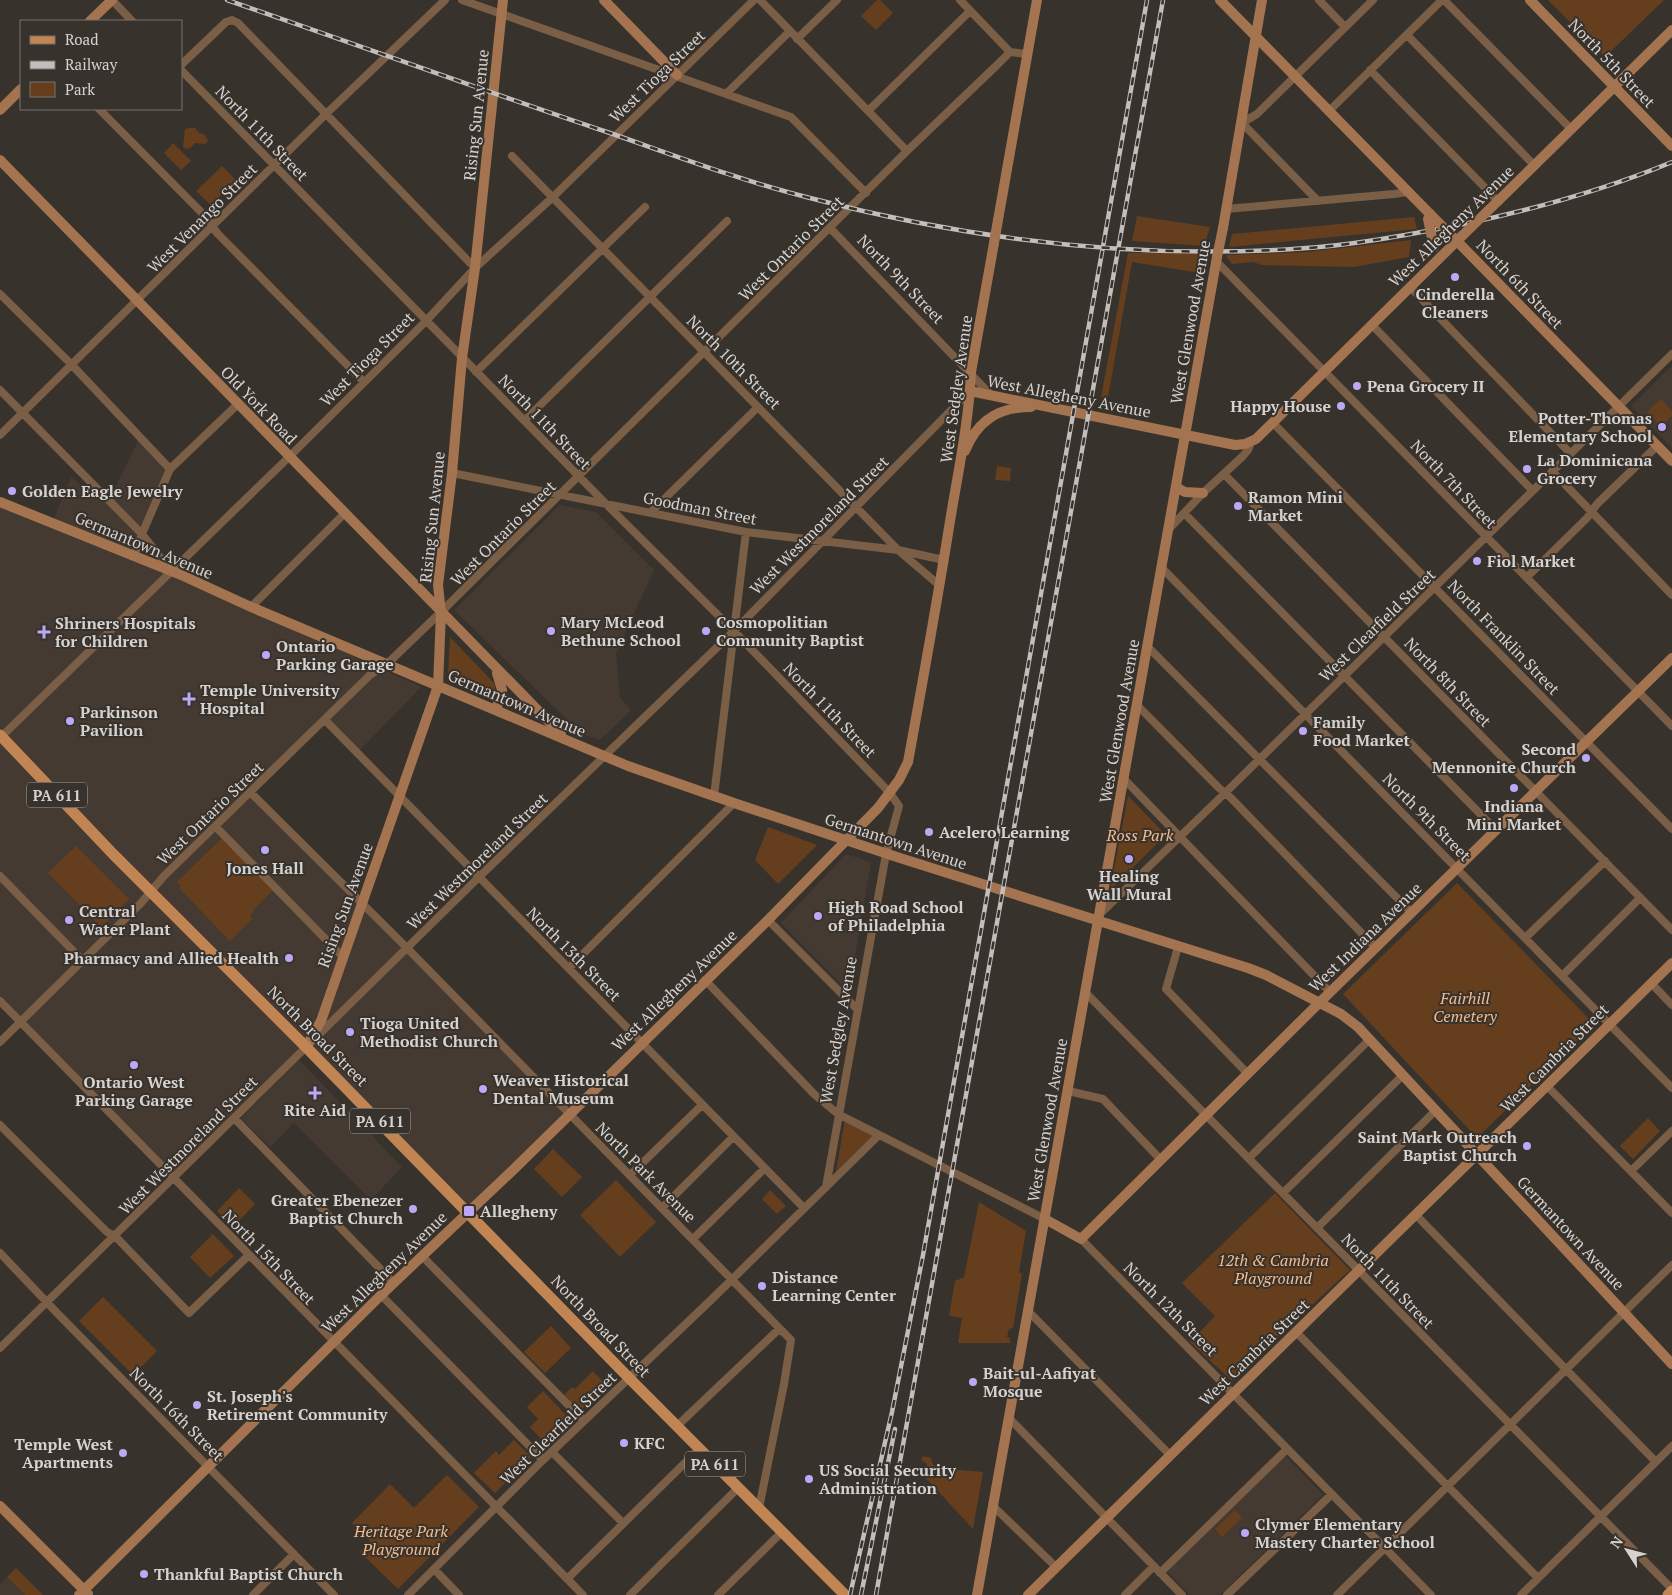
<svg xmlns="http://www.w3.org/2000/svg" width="1672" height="1595" viewBox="0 0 1672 1595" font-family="'PT Serif',serif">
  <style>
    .built { fill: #453a31 }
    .green { fill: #643e1d }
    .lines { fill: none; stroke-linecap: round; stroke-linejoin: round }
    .street { stroke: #7b5e46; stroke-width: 8 }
    .secondary { stroke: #a3744f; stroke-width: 10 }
    .primary { stroke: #c18554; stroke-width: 11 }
    .rail-casing { stroke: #c3bebb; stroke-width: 4.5 }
    .rail { stroke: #38322d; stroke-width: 2.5; stroke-dasharray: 8; stroke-linecap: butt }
    .secondary-bridge { stroke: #a3744f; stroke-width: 10 }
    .poi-dot { fill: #bca9f5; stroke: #38322d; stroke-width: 2 }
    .labels { text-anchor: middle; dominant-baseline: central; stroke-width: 4; stroke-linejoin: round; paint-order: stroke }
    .shield { fill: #38322d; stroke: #a7a29e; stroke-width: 1 }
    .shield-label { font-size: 15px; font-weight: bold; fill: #d6d2cf }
    .street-label { font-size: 16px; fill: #d6d2cf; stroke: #38322d }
    .poi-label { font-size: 16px; font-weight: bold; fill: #d6d2cf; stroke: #38322d; text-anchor: start }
    .park-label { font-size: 16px; font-style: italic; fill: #f3bb8e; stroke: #38322d }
  </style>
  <rect width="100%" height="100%" fill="#38322d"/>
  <!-- built -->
  <path class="built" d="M1672,366v82l-41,-42z
    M140,437l30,32 -35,87 286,131 -64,66 -32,-33 -74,73 318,321 -101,97 -162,-164 -133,131 -173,-177v-499l52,21 19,-46 16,12 -5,13 9,-20 18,18z
    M560,505l36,7 58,58 -38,83 4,45 11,12 -31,30 -18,-6 -128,-124z
    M846,854l25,8 -22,130 -68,-69z
    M299,1060l103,107 -31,33 -77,-77 -24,24 -29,-29z
    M1285,1455l38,40 -103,100h-30l-24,-25z
    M7,1577l18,18h-25v-11z"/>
  <!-- green -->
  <path class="green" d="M877,0h3l13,13 -17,17 -15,-14z
    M1548,0h116l-59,57z
    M189,128h6l4,5 5,1 4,6 -2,4 -11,-1 -5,5 -4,1 -3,-2 2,-18z
    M173,143l18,18 -10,9 -17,-17z
    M222,166l14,14 -25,25 -15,-14z
    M1137,216l73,11 -6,19 -72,-5z
    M1414,217l3,12 -188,18 3,-13z
    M1411,240l-2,17 -55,10 -92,-2 -9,-3 -21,2 -5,-6v-3l80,-3z
    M1128,253h77l-5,20 -68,-11 -24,135h-7z
    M1661,399l11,12v5l-11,11 -14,-15z
    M997,466l14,2 -1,13 -15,-1z
    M450,637l44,46 2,7 -2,3 -46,-20z
    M1128,796l38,39 -56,55z
    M768,827l49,18 -39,39 -23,-24z
    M222,838l51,52 -20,20 1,1 -4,5 2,3 -22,22 -51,-53 2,-2 -4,-4z
    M76,846l53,53 -28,28 -53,-54z
    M1457,883l137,141 -117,114 -134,-144z
    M1648,1118l12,13 -27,28 -13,-13z
    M845,1120l30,14 -39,37z
    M553,1149l29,28 -20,20 -28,-28z
    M616,1180l40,42 -36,35 -40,-42z
    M239,1188l16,16 -22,23 -16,-16z
    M770,1190l16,16 -9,8 -15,-15z
    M1275,1193l75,77 -119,110 -41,-38 25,-26 -33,-33z
    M979,1202l47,29 -7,41 3,2 -9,54 -4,1 -2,8 3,1v5h-52l4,-25 -13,-2 6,-35 9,-4z
    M213,1234l21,22 -24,22 -20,-21z
    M103,1297l54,54 -24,24 -54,-54z
    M551,1326l20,22 -26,25 -21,-21z
    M593,1371l13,14 -27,27 -16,-16 9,-9 3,2z
    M543,1391l26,27 -25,24 -14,-15 8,-8 -11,-12z
    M514,1440l17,17 -36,36 -21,-20 22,-22 3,4z
    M923,1456l8,2 1,5 5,5 46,4 -10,57 -48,-52 2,-13 -6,-4z
    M447,1475l32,32 -81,82 -38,-37 10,-11 -18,-18 38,-39 24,24z
    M1235,1510l7,8 -20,19 -7,-8z
    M16,1568l27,27h-18l-18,-18z"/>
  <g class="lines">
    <!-- street -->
    <path class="street" d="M112,0l20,21
      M462,0l329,117 75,76
      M760,0l147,151
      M960,0l50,52
      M1319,0l26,27
      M1444,0l127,129
      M1407,35l127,130
      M797,39l40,-39
      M181,65l45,-43 6,-2 6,3 237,245
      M181,70l425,434 128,127 156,162 9,13 -13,48 -60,333
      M1370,70l128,131
      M727,93l63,-62
      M99,109l109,110 9,14 147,149
      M868,111l102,-100
      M1329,111l113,-111
      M512,156l386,394 41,35
      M1318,201l-76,-78 15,-9 116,-114
      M1226,209l168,-15 14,-2
      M830,228l161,167
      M1216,261l456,465
      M1410,287l160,166
      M0,294l72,71 98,104
      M1372,325l160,165
      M476,372l169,-165
      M0,390l142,144 28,36
      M525,420l202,-199
      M1273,423l399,406
      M0,435l326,-321 119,-114
      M1552,471l120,124
      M452,473l294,59 152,18 46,10
      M1225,475l447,455
      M651,512l107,-105
      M1184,513l312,317
      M1169,529l34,-36 40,-37 5,-6 3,-8
      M134,556l8,-22 28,-65 68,-65
      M1161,567l511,521
      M1527,577l60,-59 10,-14 60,-58
      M251,607l93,-93
      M1147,646l265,267
      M1137,705l82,83 12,10 145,150
      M325,720l479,488
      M0,738l289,-281 137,-136 49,-53 78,-71 201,-197
      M1124,779l206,213
      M251,793l156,155 384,392 -7,44 -25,124
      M714,796l32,-264
      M216,827l127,130
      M0,876l83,85
      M1100,914l125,-121 447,-439
      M768,920l89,89
      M1525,938l80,-77
      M1178,947l-12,42 82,85
      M569,968l165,-165
      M1563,975l77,-77
      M705,980l109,114 24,20 207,105
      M1651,983l21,22
      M1085,992l587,597
      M0,1001c194,199 388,397 583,594
      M0,1042l141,-139 23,-27 206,-201 17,-11 55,-53 465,-460 89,-85 14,-14 17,2
      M1547,1086l125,127
      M1068,1091l35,8 58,61
      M234,1118l160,165
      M0,1125l107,107 8,4 74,77 60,-58
      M1249,1158l121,-119
      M1631,1171l41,-40
      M630,1175l72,-70
      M1283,1193l120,-118
      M662,1208l71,-71
      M1416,1215l240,247
      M1317,1228l119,-118
      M693,1239l72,-71
      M1081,1239l350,356
      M0,1253l59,62 275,280
      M422,1256l162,165
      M381,1295l162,165
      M1029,1312l141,143
      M1296,1332l242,246
      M0,1348l479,-471 255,-246 236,-240
      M1009,1418l173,177
      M677,1426l102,-97
      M552,1452l71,71
      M993,1506l63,61
      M434,1569l25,26
      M1160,1573l127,-124
      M567,1579l133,-131
      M253,1595l41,-41
      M408,1595l135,-135 169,-161 167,-164
      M630,1595l109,-108
      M718,1595l65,-64
      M1125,1595l29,-29
      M1227,1595l105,-101
      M1337,1595l335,-330
      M1521,1595l151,-149"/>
    <!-- secondary -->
    <path class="secondary" d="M604,0l73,75
      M1220,0l210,214
      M1530,0l142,146
      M90,21l22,-21
      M0,110l21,-21
      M0,160l561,574
      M1498,201l174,-171
      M998,220l39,-220
      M1223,228l39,-228
      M1454,238l218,223
      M970,391l265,54 10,-1 11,-5 206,-203
      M965,451c12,-30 33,-44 66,-44
      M1176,487l9,5 18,1
      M0,502l179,72 72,33 377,159 106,37 166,55 348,110 18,7 75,39 17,13 314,337
      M496,710l6,-20 -5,-17
      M306,1047l15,-26 117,-335 3,-73 -3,-28 14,-112 10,-115 13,-90 28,-268
      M1045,1219l36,20 238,-236 353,-345
      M0,1506l88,88
      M79,1595l302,-300 131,-124 256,-251 110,-112 21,-28 9,-18c15,-82 30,-165 43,-247 8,-47 18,-95 20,-143l23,-129
      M977,1595l240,-1338
      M1028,1595l644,-632"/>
    <!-- primary -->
    <path class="primary" d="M0,735l113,119 193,193 323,331 216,217
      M1668,1595l4,-4"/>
    <!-- rail casing -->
    <g class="rail-casing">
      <path id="rail" d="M227,0c128,44 255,90 383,133 66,23 132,48 200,65 157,41 321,61 483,51 57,-3 114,-14 171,-25 71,-15 140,-34 208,-62
        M850,1595l42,-183 31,-157 224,-1255
        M861,1595l34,-166
        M876,1595l287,-1595"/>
    </g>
    <!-- rail -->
    <use href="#rail" class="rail"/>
    <!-- secondary-bridge -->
    <path class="secondary-bridge" d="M1462,236l36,-35
      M994,243l4,-23
      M1434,247l-6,-28 2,-5 24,24
      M1217,257l6,-29"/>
  </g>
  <!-- markers -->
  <g class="poi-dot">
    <circle cx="1455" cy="277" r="5"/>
    <circle cx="1357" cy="386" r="5"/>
    <circle cx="1341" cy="406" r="5"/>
    <circle cx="1662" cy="427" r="5"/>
    <circle cx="1527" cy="469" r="5"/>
    <circle cx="12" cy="491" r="5"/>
    <circle cx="1238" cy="506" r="5"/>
    <circle cx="1477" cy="561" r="5"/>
    <circle cx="551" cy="631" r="5"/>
    <circle cx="706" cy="631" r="5"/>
    <path d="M41.5 624.5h5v5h5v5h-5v5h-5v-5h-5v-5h5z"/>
    <circle cx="266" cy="655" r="5"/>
    <path d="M186.5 691.5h5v5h5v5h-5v5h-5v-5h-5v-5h5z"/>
    <circle cx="70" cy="721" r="5"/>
    <circle cx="1303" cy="731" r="5"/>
    <circle cx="1586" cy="758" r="5"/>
    <circle cx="1514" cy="788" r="5"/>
    <circle cx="929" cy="832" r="5"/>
    <circle cx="265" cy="850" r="5"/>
    <circle cx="1129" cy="859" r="5"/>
    <circle cx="818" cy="916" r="5"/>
    <circle cx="69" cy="920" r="5"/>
    <circle cx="289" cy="958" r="5"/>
    <circle cx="350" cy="1032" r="5"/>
    <circle cx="134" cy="1065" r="5"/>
    <circle cx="483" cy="1089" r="5"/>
    <path d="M312.5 1085.5h5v5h5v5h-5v5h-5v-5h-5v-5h5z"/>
    <circle cx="1527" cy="1146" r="5"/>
    <circle cx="413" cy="1209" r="5"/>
    <rect x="463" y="1205" width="12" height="12" rx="2.5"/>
    <circle cx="762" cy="1286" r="5"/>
    <circle cx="973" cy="1382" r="5"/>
    <circle cx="197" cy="1405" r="5"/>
    <circle cx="624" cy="1443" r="5"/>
    <circle cx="123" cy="1453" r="5"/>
    <circle cx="809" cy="1479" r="5"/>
    <circle cx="1245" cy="1533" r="5"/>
    <circle cx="144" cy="1574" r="5"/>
  </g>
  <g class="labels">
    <!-- shield labels -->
    <g class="shield">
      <rect x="27" y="782.5" width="60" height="25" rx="4"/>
      <rect x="350" y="1108.5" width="60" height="25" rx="4"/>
      <rect x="685" y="1451.5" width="60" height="25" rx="4"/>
    </g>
    <g class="shield-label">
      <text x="57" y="795">PA 611</text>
      <text x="380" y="1121">PA 611</text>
      <text x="715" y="1464">PA 611</text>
    </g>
    <!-- street labels -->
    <g class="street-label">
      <text transform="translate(1612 63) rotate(46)">North 5th Street</text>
      <text transform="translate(657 76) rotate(-44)">West Tioga Street</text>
      <text transform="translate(476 115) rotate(-84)">Rising Sun Avenue</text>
      <text transform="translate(262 133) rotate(46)">North 11th Street</text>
      <text transform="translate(202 218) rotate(-45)">West Venango Street</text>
      <text transform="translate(1451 226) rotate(-44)">West Allegheny Avenue</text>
      <text transform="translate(791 248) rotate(-45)">West Ontario Street</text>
      <text transform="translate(901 279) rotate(46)">North 9th Street</text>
      <text transform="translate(1520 284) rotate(46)">North 6th Street</text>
      <text transform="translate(1190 322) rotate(-80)">West Glenwood Avenue</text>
      <text transform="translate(367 359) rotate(-45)">West Tioga Street</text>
      <text transform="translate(734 362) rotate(45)">North 10th Street</text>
      <text transform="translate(956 389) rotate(-82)">West Sedgley Avenue</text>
      <text transform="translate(1069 396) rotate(11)">West Allegheny Avenue</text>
      <text transform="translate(259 405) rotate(46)">Old York Road</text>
      <text transform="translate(545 422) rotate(46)">North 11th Street</text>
      <text transform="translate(1454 484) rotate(46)">North 7th Street</text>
      <text transform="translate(700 508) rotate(11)">Goodman Street</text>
      <text transform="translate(432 517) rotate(-84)">Rising Sun Avenue</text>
      <text transform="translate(819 525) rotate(-45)">West Westmoreland Street</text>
      <text transform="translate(503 533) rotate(-45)">West Ontario Street</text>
      <text transform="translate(144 545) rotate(23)">Germantown Avenue</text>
      <text transform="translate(1377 625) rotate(-44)">West Clearfield Street</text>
      <text transform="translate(1504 637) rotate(46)">North Franklin Street</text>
      <text transform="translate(1448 682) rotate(46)">North 8th Street</text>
      <text transform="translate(517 703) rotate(23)">Germantown Avenue</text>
      <text transform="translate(830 710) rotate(46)">North 11th Street</text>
      <text transform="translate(1119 721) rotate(-80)">West Glenwood Avenue</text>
      <text transform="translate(210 813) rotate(-44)">West Ontario Street</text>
      <text transform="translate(1427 817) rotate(45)">North 9th Street</text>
      <text transform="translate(896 841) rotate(18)">Germantown Avenue</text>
      <text transform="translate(477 861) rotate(-44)">West Westmoreland Street</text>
      <text transform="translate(345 905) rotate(-70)">Rising Sun Avenue</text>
      <text transform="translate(1365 937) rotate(-44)">West Indiana Avenue</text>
      <text transform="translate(574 954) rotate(45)">North 13th Street</text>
      <text transform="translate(674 990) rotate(-44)">West Allegheny Avenue</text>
      <text transform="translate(838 1030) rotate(-80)">West Sedgley Avenue</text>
      <text transform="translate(318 1036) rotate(45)">North Broad Street</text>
      <text transform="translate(1554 1058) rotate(-45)">West Cambria Street</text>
      <text transform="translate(1047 1120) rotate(-80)">West Glenwood Avenue</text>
      <text transform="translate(188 1145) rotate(-45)">West Westmoreland Street</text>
      <text transform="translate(646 1172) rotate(45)">North Park Avenue</text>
      <text transform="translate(1571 1233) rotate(47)">Germantown Avenue</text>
      <text transform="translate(269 1257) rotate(46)">North 15th Street</text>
      <text transform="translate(384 1272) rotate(-44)">West Allegheny Avenue</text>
      <text transform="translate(1388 1281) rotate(46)">North 11th Street</text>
      <text transform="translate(1171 1309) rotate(45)">North 12th Street</text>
      <text transform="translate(601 1326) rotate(46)">North Broad Street</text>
      <text transform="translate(1254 1352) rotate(-44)">West Cambria Street</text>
      <text transform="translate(177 1414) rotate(45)">North 16th Street</text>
      <text transform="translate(558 1428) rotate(-44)">West Clearfield Street</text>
    </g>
    <!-- poi labels -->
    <g class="poi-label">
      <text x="1455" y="294" text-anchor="middle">Cinderella<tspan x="1455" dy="18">Cleaners</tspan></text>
      <text x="1367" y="386">Pena Grocery II</text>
      <text x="1331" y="406" text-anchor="end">Happy House</text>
      <text x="1652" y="418" text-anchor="end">Potter-Thomas<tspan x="1652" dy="18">Elementary School</tspan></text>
      <text x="1537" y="460">La Dominicana<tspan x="1537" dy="18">Grocery</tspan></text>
      <text x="22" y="491">Golden Eagle Jewelry</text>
      <text x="1248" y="497">Ramon Mini<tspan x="1248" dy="18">Market</tspan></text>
      <text x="1487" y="561">Fiol Market</text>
      <text x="561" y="622">Mary McLeod<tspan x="561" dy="18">Bethune School</tspan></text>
      <text x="716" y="622">Cosmopolitian<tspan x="716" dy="18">Community Baptist</tspan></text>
      <text x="55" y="623">Shriners Hospitals<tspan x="55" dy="18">for Children</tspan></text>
      <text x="276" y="646">Ontario<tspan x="276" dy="18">Parking Garage</tspan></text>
      <text x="200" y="690">Temple University<tspan x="200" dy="18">Hospital</tspan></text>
      <text x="80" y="712">Parkinson<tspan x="80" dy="18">Pavilion</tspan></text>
      <text x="1313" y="722">Family<tspan x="1313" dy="18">Food Market</tspan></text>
      <text x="1576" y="749" text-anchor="end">Second<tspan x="1576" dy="18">Mennonite Church</tspan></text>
      <text x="1514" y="806" text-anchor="middle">Indiana<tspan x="1514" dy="18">Mini Market</tspan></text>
      <text x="939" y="832">Acelero Learning</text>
      <text x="265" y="868" text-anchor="middle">Jones Hall</text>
      <text x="1129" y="876" text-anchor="middle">Healing<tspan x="1129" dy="18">Wall Mural</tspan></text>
      <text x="828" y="907">High Road School<tspan x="828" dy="18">of Philadelphia</tspan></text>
      <text x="79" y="911">Central<tspan x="79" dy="18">Water Plant</tspan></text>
      <text x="279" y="958" text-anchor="end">Pharmacy and Allied Health</text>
      <text x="360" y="1023">Tioga United<tspan x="360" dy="18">Methodist Church</tspan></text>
      <text x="493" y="1080">Weaver Historical<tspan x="493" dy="18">Dental Museum</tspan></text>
      <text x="134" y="1082" text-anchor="middle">Ontario West<tspan x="134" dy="18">Parking Garage</tspan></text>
      <text x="315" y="1110" text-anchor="middle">Rite Aid</text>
      <text x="1517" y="1137" text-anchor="end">Saint Mark Outreach<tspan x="1517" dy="18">Baptist Church</tspan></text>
      <text x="403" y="1200" text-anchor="end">Greater Ebenezer<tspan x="403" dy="18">Baptist Church</tspan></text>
      <text x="480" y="1211">Allegheny</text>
      <text x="772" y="1277">Distance<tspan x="772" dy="18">Learning Center</tspan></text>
      <text x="983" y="1373">Bait-ul-Aafiyat<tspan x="983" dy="18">Mosque</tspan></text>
      <text x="207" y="1396">St. Joseph's<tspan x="207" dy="18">Retirement Community</tspan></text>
      <text x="634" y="1443">KFC</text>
      <text x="113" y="1444" text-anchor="end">Temple West<tspan x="113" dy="18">Apartments</tspan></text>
      <text x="819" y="1470">US Social Security<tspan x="819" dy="18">Administration</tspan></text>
      <text x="1255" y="1524">Clymer Elementary<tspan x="1255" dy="18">Mastery Charter School</tspan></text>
      <text x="154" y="1574">Thankful Baptist Church</text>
    </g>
    <!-- park labels -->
    <g class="park-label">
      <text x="1140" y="835">Ross Park</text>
      <text x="1465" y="998">Fairhill<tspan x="1465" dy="18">Cemetery</tspan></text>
      <text x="1273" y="1260">12th &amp; Cambria<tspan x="1273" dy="18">Playground</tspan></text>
      <text x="401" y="1531">Heritage Park<tspan x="401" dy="18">Playground</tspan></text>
    </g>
  </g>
  <!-- legend -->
  <rect x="20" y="20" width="162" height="90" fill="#38322d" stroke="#77726e"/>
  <rect x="30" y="36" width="25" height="8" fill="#c18554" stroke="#77726e"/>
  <text x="65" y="45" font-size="15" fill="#d6d2cf">Road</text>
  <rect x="30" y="61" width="25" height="8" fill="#c3bebb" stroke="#77726e"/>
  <text x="65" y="70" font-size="15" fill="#d6d2cf">Railway</text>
  <rect x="30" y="82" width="25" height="15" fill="#643e1d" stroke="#77726e"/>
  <text x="65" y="95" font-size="15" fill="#d6d2cf">Park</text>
  <!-- north arrow -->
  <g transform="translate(1627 1550) rotate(306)" stroke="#38322d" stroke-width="4" paint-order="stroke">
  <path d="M0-4L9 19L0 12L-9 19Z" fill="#d6d2cf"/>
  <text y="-8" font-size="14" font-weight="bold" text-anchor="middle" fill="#d6d2cf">N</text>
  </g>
</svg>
